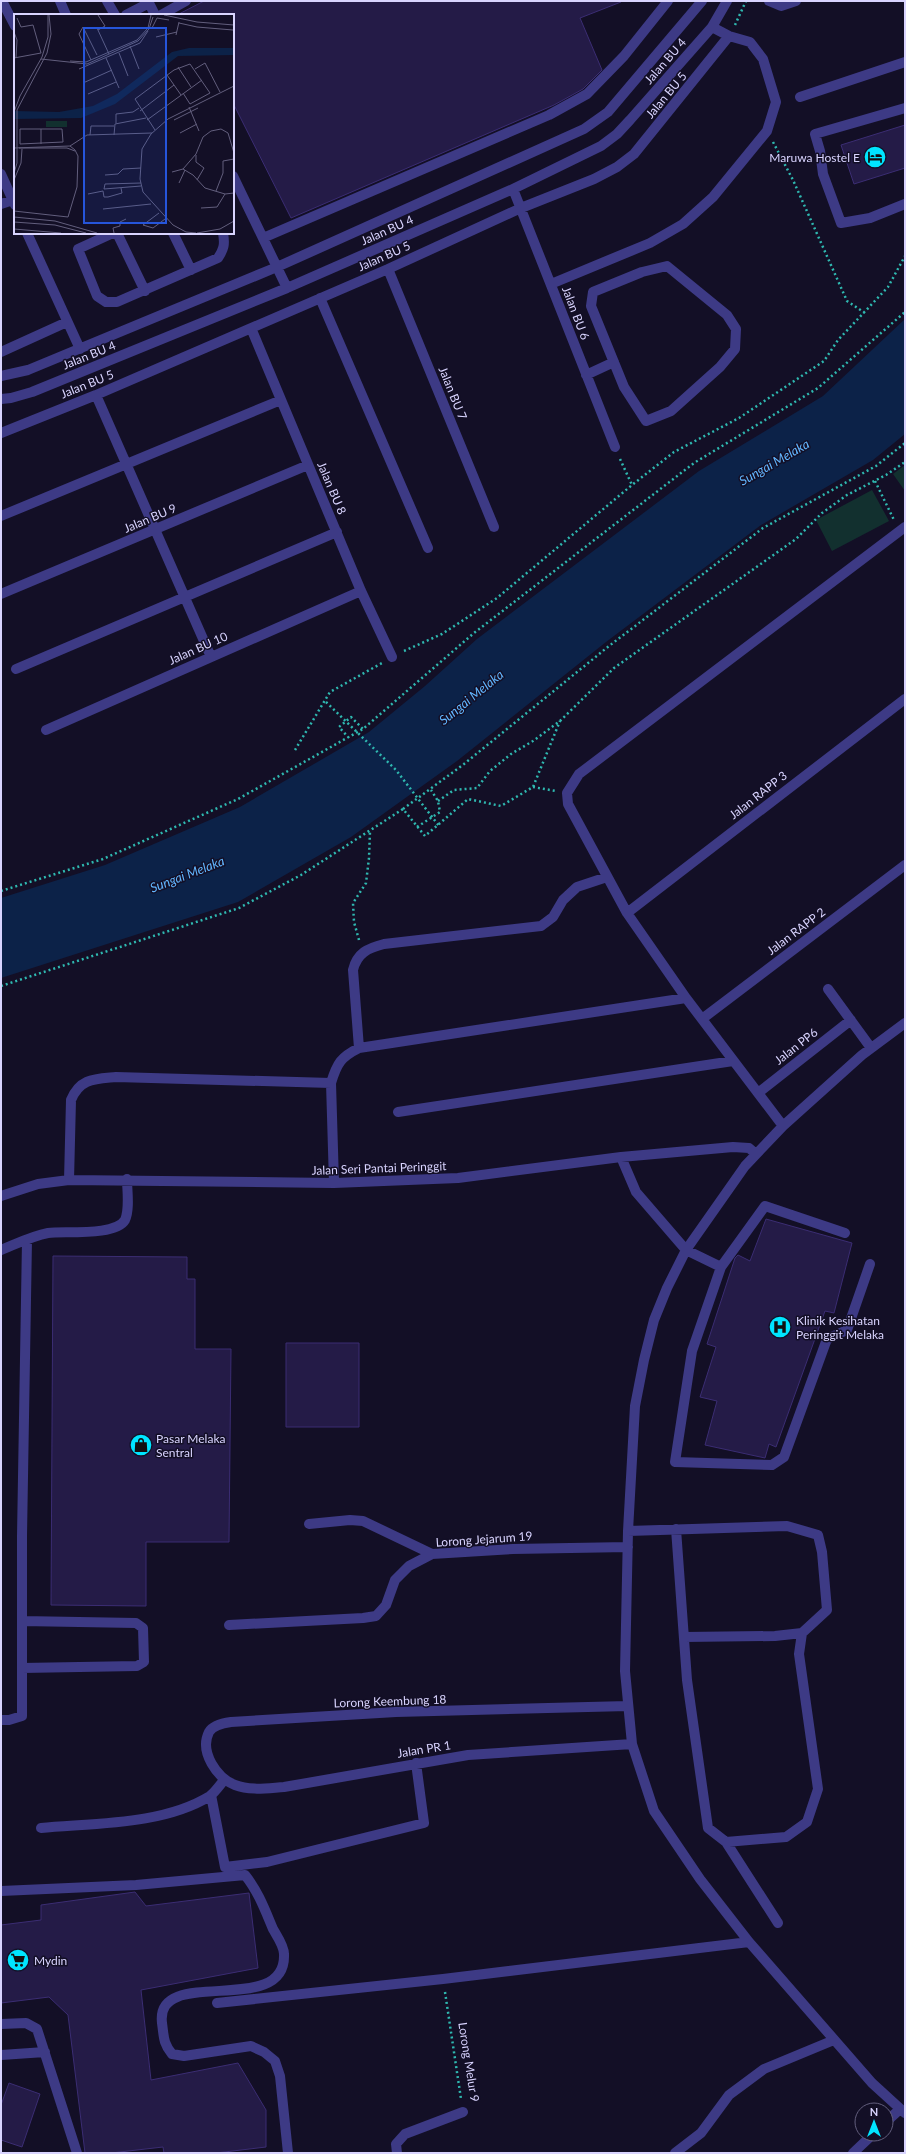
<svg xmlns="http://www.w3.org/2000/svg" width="906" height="2154" viewBox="0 0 906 2154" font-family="Lato,sans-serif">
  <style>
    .green { fill: #12302f }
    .water { fill: #0c2248 }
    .building { fill: #241b47; stroke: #3b2d73 }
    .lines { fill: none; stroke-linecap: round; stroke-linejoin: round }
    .path { stroke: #2fb8b0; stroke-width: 2.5; stroke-dasharray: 2 3; stroke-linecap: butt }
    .minor { stroke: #3d3a85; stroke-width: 10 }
    .path-bridge { stroke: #2fb8b0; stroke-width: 2.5; stroke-dasharray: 2 3; stroke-linecap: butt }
    .labels { text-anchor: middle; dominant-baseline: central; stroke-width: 3; stroke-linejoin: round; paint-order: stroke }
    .street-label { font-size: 12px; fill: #d9d4ff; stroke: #130f26 }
    .poi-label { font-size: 12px; fill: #d9d4ff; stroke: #130f26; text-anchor: start }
    .water-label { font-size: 13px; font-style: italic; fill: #62b6ff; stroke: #130f26 }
    .inset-road { fill: none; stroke: #625e7d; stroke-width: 1 }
    .view { fill: #2655da; fill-opacity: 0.15; stroke: #2655da; stroke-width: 2 }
    .inset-edge { fill: none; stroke: #d9d4ff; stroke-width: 2 }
  </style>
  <rect width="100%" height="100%" fill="#130f26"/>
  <!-- green -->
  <path class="green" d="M905,465v26l-12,-17z
    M872,490l17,31 -57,30 -16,-31z"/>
  <!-- water -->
  <path class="water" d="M905,319v115l-32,26 -112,65 -155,117 -149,119 -106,76 -113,65 -237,76v-80l104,-33 135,-58 129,-75 56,-46 52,-47 222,-168 124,-75z"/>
  <!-- building -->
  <path class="building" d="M204,1h417v1l-41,16 22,52 -19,19 -29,16 -263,113 -58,-115v-88h-56z
    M905,125v43l-51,16 -13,-39z
    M766,1219l86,24 -18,70 -9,-2 -49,136 -7,-3 -4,14 -60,-13 12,-44 -17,-4 16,-50 -9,-3 28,-86 3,-3 12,6z
    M53,1256l134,1v22h8v70h36l-2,193h-83v64l-95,-1z
    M286,1343h73v84h-73z
    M135,1892l11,14 103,-13 9,75 -117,22 10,90 87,-17 28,47v37l-50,6h-52l-1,-6 -52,6h-26l-17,-138 -19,-18 -48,6v-78l40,-5v-15z
    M9,2083l31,11 -18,53 -21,-7v-35z"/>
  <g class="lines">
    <!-- path -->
    <path class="path" d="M735,25l11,-24
      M773,142l20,38 54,121 18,12
      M620,459l12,26
      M875,481l19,39
      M404,651l38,-17 55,-36 135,-113 42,-33 65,-34 85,-57 14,-21 50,-53 17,-31
      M349,738l-10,-11 12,-10 12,12
      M295,750l35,-58 52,-29
      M533,787l23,4
      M438,801l16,-11 23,-2 13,-17 21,-17 22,-13 27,-20 54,-53 182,-129 26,-26 25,-18 39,-20 19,-13
      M403,809l61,-45 145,-118 154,-118 113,-62 29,-23
      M417,827l23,-15 -2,-11 -7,-11
      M1,891l102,-32 135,-60 125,-70 111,-96 220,-170 124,-75 87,-76
      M359,940l-5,-18 -1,-19 13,-20 3,-25 1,-27
      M1,986l238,-78 62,-33 102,-66 22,27 43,-37 33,7 32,-19 27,-66
      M445,1992l16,107"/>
    <!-- minor -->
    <path class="minor" d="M2,1l13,25
      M60,1l6,14
      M107,1l8,14
      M148,1l7,14
      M769,1l12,5 15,-5
      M126,15l23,-12
      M161,15l25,-14
      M800,97l105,-35
      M905,108l-90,26 5,17 3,23 18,49 29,-5 35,-14
      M1,174l14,31
      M233,176l54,112
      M513,189l102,258
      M1,204l12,-4
      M27,233l53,116
      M113,233l-35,16 19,47 9,6h11l101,-44c6,-9 7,-14 5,-25
      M117,233l28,58
      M173,233l18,37
      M263,238l286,-123 38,-21 37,-38 44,-55
      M667,266l60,49 9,14 -1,20 -15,18 -49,44 -25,10 -22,-34 -33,-81 2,-14 49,-20z
      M388,269l106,258
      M551,284l99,-41 33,-19 30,-27 54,-66 9,-29 -13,-43 -13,-17 -21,-6 -17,-9
      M320,298l108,250
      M251,328l110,263 31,66
      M1,352l66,-30
      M586,375l28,-13
      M1,376l27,-6 249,-103 307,-138 24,-17 94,-111
      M96,395l115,262
      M1,399l10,-1 21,-6 255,-104 226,-99 88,-43 16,-12 13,-14 82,-93 15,-26
      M1,433l95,-38 292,-126 133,-61 73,-29 23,-12 17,-13 95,-118
      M1,516l280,-116
      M1,594l307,-129
      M16,669l321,-137
      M46,730l315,-139
      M627,913l278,-214
      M828,989l43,59
      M702,1019l203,-154
      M905,1023l-43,32 -79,71 -38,40 -59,84 -19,38 -13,32 -10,40 -9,46 -7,125 -3,140 7,73 22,67 46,68 49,63 123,141 33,30
      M359,1048l-6,-78c4,-17 15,-22 31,-26l157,-18 12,-9 10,-17 14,-13 30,-10
      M758,1093l93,-73
      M398,1112l335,-51
      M783,1126l-97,-128 -59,-85 -59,-109 -1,-11 12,-19 326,-247
      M621,1157l15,35 50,58 35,17 -29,84 -17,111 97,3 12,-8 43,-118 20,-9 23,-66
      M69,1180l2,-80c9,-22 24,-21 45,-23l215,6
      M334,1183l-3,-100c6,-20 10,-26 28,-35l327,-50
      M1,1196l37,-12 31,-4 265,3 124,-5 163,-21 112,-10 16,1 7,6
      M1,1250c15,-6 31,-14 47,-17 17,-2 68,3 77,-13 5,-11 2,-30 2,-41
      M721,1267l44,-61 80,27
      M309,1524l41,-4 13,1 69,33
      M628,1531l159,-5 31,9 4,17 5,58 -25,23 -3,21 19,135 -11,33 -21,15 -60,5 -18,-14 -21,-148 -11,-151
      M22,1621l114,2 7,5 1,34 -7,4 -115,2
      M229,1625l134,-7 13,-2 10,-11 9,-25 14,-14 23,-12 81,-5 115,-2
      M684,1637l91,-1 27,-3
      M628,1706l-232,6 -165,10c-7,1 -18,3 -22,10 -10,20 8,46 26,53 15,6 33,3 49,2l184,-32 164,-11
      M1,1720h8l13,-4v-180l5,-296
      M211,1795l14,72 42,-5 157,-39 -8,-60
      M41,1828c54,-5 122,-3 169,-32 5,-4 10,-11 14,-16
      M726,1842l52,81
      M1,1891l135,-6 109,-10c13,16 20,35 28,54 4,7 11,17 11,25 3,65 -129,10 -122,69 2,14 1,20 10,31l12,2 67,-10 13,6 11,9 5,15 8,77
      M217,2003l226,-24 306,-37
      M1,2024l25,-1 11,6 40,124
      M1,2055l44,-3
      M886,2122l14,-13
      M397,2153l-1,-9 9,-10 58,-22
      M675,2153l26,-20 28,-38 35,-26 70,-29
      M853,2153l20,-19"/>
    <!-- path-bridge -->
    <path class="path-bridge" d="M326,702l70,68 43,56"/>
  </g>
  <!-- icons -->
  <defs>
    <g id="hotel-disc" transform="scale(1.15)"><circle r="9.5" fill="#00e5ff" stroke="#130f26"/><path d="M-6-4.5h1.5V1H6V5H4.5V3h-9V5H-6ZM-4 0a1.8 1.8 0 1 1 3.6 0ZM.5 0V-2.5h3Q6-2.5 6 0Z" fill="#111"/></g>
    <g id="hospital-disc" transform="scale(1.15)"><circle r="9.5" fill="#00e5ff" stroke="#130f26"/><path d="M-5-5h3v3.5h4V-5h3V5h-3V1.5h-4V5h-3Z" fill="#111"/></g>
    <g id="shop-disc" transform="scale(1.15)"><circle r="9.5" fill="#00e5ff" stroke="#130f26"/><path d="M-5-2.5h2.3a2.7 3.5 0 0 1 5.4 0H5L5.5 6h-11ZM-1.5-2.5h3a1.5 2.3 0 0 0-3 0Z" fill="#111"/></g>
    <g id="supermarket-disc" transform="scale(1.15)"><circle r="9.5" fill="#00e5ff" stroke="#130f26"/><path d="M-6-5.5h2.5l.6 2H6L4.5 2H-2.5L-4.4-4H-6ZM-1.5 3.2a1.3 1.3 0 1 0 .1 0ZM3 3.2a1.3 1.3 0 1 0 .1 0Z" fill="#111"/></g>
  </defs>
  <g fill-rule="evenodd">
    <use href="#hotel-disc" x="875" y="157"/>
    <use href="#hospital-disc" x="780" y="1327"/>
    <use href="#shop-disc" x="141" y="1445"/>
    <use href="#supermarket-disc" x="18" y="1960"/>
  </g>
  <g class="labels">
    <!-- street labels -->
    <g class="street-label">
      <text transform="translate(665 61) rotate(-49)">Jalan BU 4</text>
      <text transform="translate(666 95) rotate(-50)">Jalan BU 5</text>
      <text transform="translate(387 230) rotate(-24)">Jalan BU 4</text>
      <text transform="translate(384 256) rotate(-24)">Jalan BU 5</text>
      <text transform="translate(576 313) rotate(69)">Jalan BU 6</text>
      <text transform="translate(89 355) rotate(-22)">Jalan BU 4</text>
      <text transform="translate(87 384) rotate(-22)">Jalan BU 5</text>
      <text transform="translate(453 393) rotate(68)">Jalan BU 7</text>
      <text transform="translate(332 488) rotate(67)">Jalan BU 8</text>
      <text transform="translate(150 518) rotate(-23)">Jalan BU 9</text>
      <text transform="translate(198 648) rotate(-24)">Jalan BU 10</text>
      <text transform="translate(758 795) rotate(-38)">Jalan RAPP 3</text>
      <text transform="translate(796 931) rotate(-37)">Jalan RAPP 2</text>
      <text transform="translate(796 1046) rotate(-38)">Jalan PP6</text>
      <text transform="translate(379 1168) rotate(-2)">Jalan Seri Pantai Peringgit</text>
      <text transform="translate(484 1539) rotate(-4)">Lorong Jejarum 19</text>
      <text transform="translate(390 1701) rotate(-2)">Lorong Keembung 18</text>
      <text transform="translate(424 1749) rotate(-9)">Jalan PR 1</text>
      <text transform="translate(469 2062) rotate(81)">Lorong Melur 9</text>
    </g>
    <!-- poi labels -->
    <g class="poi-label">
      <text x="860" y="157" text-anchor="end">Maruwa Hostel E</text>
      <text x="796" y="1320">Klinik Kesihatan<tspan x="796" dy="14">Peringgit Melaka</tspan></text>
      <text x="156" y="1438">Pasar Melaka<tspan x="156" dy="14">Sentral</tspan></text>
      <text x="34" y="1960">Mydin</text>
    </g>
    <!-- water labels -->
    <g class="water-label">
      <text transform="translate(774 462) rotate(-30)">Sungai Melaka</text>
      <text transform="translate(471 697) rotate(-39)">Sungai Melaka</text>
      <text transform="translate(187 874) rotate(-21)">Sungai Melaka</text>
    </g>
  </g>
  <!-- overview -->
  <g transform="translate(14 14)">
    <rect width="220" height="220" fill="#130f26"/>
    <path d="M32,107h21v6h-21z" fill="#12302f"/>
    <path d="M175,34h45v7l-56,1 -63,48 -34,14 -67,1v-8l45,1 34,-6 24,-12 55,-42z" fill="#0c2248"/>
    <path class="inset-road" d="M150,1l33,7 37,3M3,4l4,9 12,-2 8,28M165,9l18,4 36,3M83,14l12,26M136,14h2l5,-10 12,2M84,16l7,-4 -7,-11M0,18l3,8 -1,18M162,21l3,-13M142,23l21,-5M116,32l9,23M105,39l9,23M0,44l27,-5M92,44l13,30M27,45l46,5 51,-23 11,-12 4,-12M77,46l-12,-26 4,-7 14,28M56,47l16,1 51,-22 11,-12 3,-13M164,53l13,20M65,55l61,-26 8,-12M181,55l10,-6 15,29M153,61l14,20M69,69l29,-13M74,80l28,-12M175,93l10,24M126,97l34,-26M0,98l6,-16 22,-39 6,-20v-22M133,106l55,-40M160,106l24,-12M102,109v-9l17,-2 6,-4M6,115h42l1,13 -43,2zM27,115v15M141,116l-20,-31 39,-29 16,-6 20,29 -20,11 -7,-11M166,119l17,-9M76,121l1,-9h23M100,121l1,-11 31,-6M56,132l17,-11 65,-2M0,134l56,-2 5,4 3,6 -1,31 -9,30M5,134h48l8,3M182,141v7l8,6 -7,12M169,155l10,6 12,13 20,6 9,-1M158,158l11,-3 13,-15 7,-17 8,-6 10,-2 7,4 6,20M0,159l3,-10v-53l30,-57 4,-19 -2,-19M91,161l13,-1 5,-5 18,-1M0,166l7,-17 1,-14M165,169l6,-13M90,175l1,-5 36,-1M90,175l37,-3M89,177l1,6h4l14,-4 -1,-5M202,177l7,-18v-12l11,-2M74,180l15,-3M187,194l16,-1 8,-13M89,195l48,-5M0,197l54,6M145,199l-16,12 10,3 12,-9M0,203l41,4 42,12M0,208l41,3 31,8M0,215l47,4M100,219l-1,-5 7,-2v-4l6,-3M182,219l-10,-1 -13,-7 -30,-33 -3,-13 2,-30 9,-15 17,-15 66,-33M183,219l23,-4 14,-8"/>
    <path class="view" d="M70,14h82v195h-82z"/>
    <rect width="220" height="220" class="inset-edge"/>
  </g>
  <!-- border -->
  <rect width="906" height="2154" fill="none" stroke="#d9d4ff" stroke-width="4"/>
  <!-- north arrow -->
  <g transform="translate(874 2122)"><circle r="19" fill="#130f26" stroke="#625e7d"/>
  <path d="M0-3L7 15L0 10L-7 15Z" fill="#00e5ff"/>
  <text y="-6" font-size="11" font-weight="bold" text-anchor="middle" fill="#d9d4ff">N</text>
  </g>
</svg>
